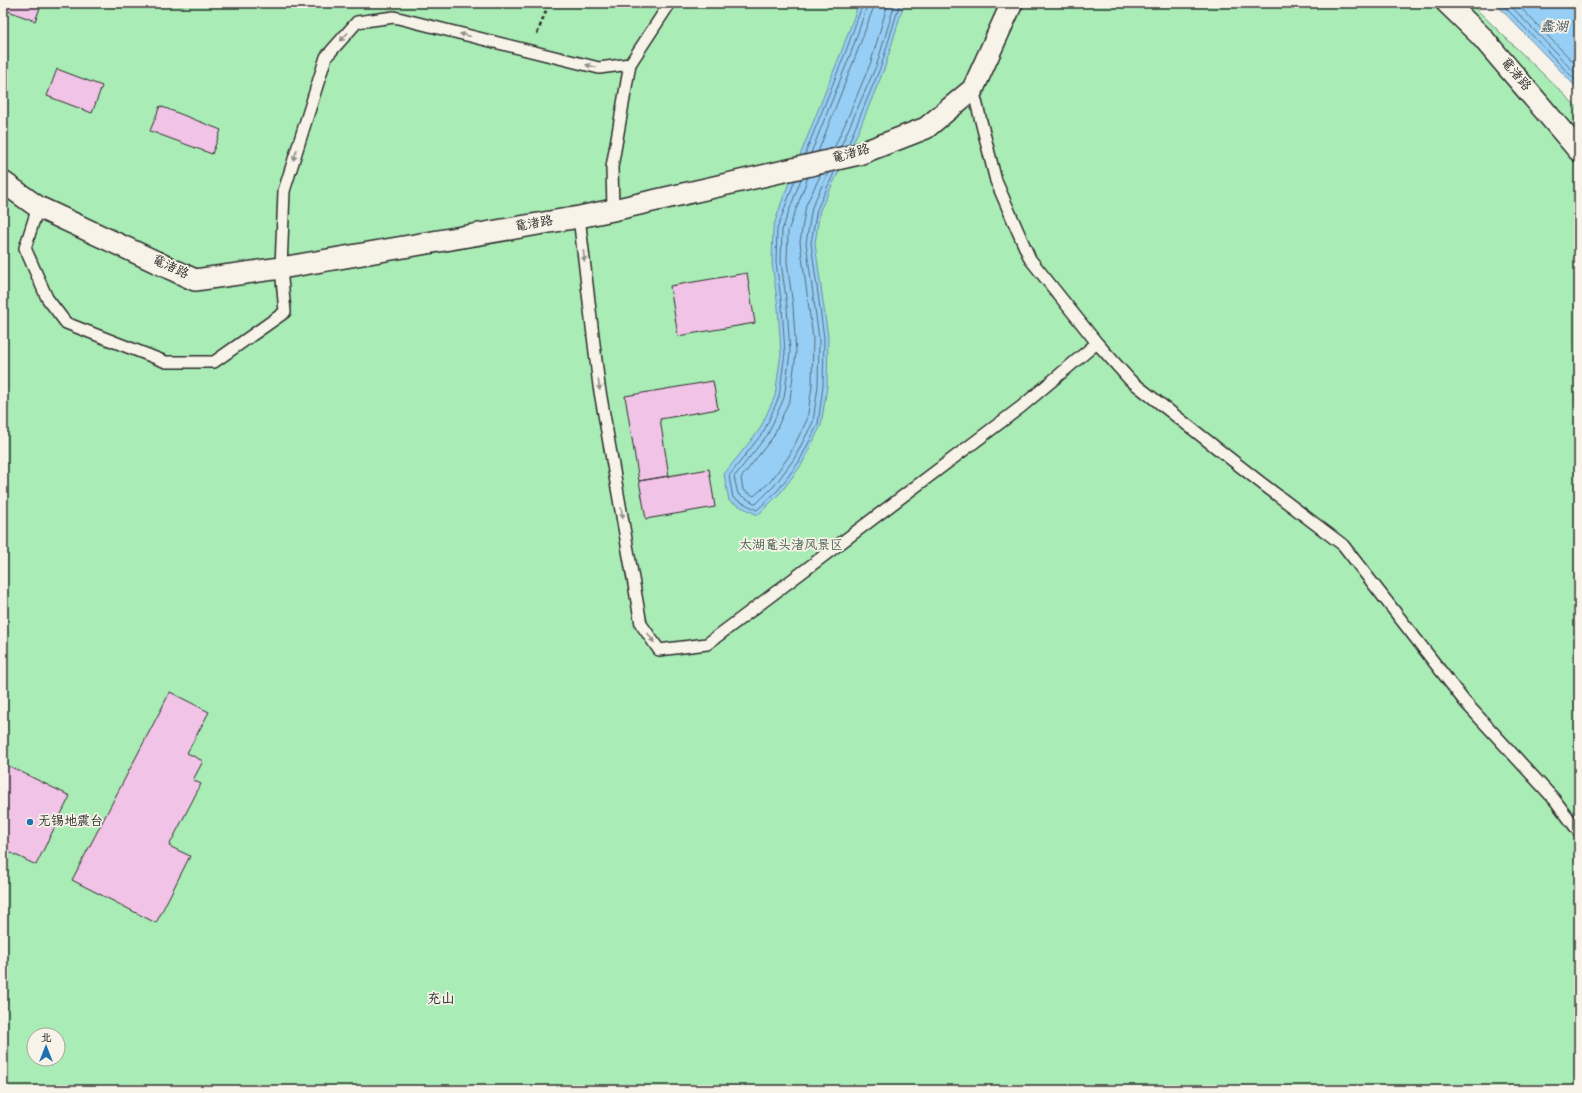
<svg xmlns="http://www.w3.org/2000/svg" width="1582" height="1093" viewBox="0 0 1582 1093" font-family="'Gochi Hand','LXGW WenKai TC',sans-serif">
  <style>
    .green { fill: #a9ecb6; stroke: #6a8c70; fill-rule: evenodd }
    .water { fill: #96cef5; stroke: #6b8da4 }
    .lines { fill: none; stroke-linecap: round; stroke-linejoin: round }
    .shore { stroke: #566c7c; stroke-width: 1 }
    .building { fill: #f1c3e6; stroke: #2b2b2b }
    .lane-casing { stroke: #2b2b2b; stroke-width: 14 }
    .street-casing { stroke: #2b2b2b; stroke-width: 24 }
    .path { stroke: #2b2b2b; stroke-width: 2.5; stroke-dasharray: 4 3; stroke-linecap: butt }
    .lane { stroke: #f7f3e8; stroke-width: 11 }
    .street { stroke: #f7f3e8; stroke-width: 21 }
    .oneway { fill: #918f8a }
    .poi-dot { fill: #1f6fb2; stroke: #f7f3e8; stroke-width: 1.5 }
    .labels { text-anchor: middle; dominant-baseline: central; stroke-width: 3.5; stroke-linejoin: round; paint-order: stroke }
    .street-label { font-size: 13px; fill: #2b2b2b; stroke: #f7f3e8 }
    .park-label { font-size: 13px; fill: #4a5b4e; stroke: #f7f3e8 }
    .poi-label { font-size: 13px; fill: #2b2b2b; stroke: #f7f3e8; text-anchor: start }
    .water-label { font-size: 14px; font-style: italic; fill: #46545e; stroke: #f7f3e8 }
    .neighbourhood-label { font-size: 14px; fill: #2b2b2b; stroke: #f7f3e8 }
  </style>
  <rect width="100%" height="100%" fill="#f7f3e8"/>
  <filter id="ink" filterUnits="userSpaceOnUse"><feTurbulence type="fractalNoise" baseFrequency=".025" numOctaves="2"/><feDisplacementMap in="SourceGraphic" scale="8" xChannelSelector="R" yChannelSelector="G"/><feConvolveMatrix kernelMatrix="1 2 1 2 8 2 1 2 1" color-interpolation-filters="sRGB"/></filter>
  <g filter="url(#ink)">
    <!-- green -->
    <path class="green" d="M3,3h1467l109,106v981h-1576zM34,1035h24v24h-24z"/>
    <!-- water -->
    <path class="water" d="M859,3h45l-19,64 -26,63 -39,80 -5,34 13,93 -1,50 -6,38 -19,39 -21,28 -23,23 -29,-14 -5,-27 36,-45 15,-33 6,-43 -3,-46 -6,-44 1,-35 10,-30 59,-148z
      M1495,3h84v87z"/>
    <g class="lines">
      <!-- shore -->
      <path class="shore" d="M1501,3l78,81
        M1508,3l71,74
        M1516,3l63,65
        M848,145l33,-79 19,-63
        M841,146l36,-82 18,-61
        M834,148l11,-24 26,-62 17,-59
        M818,152l38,-97 17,-46 1,-6
        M811,153l40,-100 17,-50
        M805,154l41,-103 17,-48
        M808,177l-20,54 -1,31 6,44 3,47 -6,46 -17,38 -32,41 2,12 11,6 16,-14 19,-26 18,-36 5,-34 1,-48 -13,-96 6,-37 15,-31
        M801,179l-19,51 -1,32 6,44 3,47 -6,45 -16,36 -34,43 4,17 18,10 18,-18 20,-27 19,-37 5,-36 1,-48 -13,-95 6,-36 16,-34
        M795,180l-18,49 -1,33 6,45 3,46 -6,44 -15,34 -35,45 4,22 24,12 21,-20 21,-28 19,-38 5,-38 1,-48 -13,-95 6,-34 18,-38"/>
    </g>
    <!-- building -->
    <path class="building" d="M3,3h39l-7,18 -32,-12z
      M57,69l45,17 -10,27 -45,-17z
      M160,106l61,24 -9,24 -62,-23z
      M747,273l8,50 -77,13 -8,-50z
      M713,381l5,28 -58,10 9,57 -30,5 -14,-85z
      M709,469l6,38 -69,12 -7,-38z
      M170,692l39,20 -22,41 16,8 -10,19 8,4 -32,62 21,10 -34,67 -84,-43z
      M3,763l67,33 -34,69 -33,-16z"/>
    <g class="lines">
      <!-- lane casing -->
      <g class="lane-casing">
        <path id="lane" d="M973,89l23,92 34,78 67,84 33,37 130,102 83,63 122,157 89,97 25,33
          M38,207l-13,41 22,50 19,25 100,39h48l71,-50 -4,-44 3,-77 42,-134 31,-35 37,-5 205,51 31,-4
          M613,210l-1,-43 18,-103 40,-61
          M579,217l20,169 42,238 18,26 48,-6 314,-237 76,-64"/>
      </g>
      <!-- street casing -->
      <g class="street-casing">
        <path id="street" d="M1447,3l34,33 98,115
          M3,182l35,25 157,73 86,-12 298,-51 34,-7 246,-56 67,-26 47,-39 39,-86"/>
      </g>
      <!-- path -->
      <path class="path" d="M537,34l12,-31"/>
      <!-- lane -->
      <use href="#lane" class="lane"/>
      <!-- street -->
      <use href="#street" class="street"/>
    </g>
    <!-- one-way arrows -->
    <defs><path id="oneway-solid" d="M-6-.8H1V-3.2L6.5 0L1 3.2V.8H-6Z"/></defs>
    <g class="oneway">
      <use href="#oneway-solid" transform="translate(465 35) rotate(-166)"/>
      <use href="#oneway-solid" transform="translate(344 37) rotate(132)"/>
      <use href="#oneway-solid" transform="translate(591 66) rotate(-166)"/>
      <use href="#oneway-solid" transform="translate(295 155) rotate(108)"/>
      <use href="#oneway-solid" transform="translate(584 256) rotate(83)"/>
      <use href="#oneway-solid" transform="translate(599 385) rotate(82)"/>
      <use href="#oneway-solid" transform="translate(622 513) rotate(80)"/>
      <use href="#oneway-solid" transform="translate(651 638) rotate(56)"/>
    </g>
  </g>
  <!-- markers -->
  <circle class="poi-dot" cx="30" cy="822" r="4"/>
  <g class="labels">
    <!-- street labels -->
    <g class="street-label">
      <text transform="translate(1515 75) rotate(50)">鼋渚路</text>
      <text transform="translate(851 155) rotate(-16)">鼋渚路</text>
      <text transform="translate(534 225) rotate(-10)">鼋渚路</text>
      <text transform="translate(170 268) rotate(25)">鼋渚路</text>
    </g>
    <!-- park labels -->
    <g class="park-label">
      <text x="791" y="546">太湖鼋头渚风景区</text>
    </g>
    <!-- poi labels -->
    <g class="poi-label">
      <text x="38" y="822">无锡地震台</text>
    </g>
    <!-- water labels -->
    <g class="water-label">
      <text x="1554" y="28">蠡湖</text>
    </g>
    <!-- neighbourhood labels -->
    <g class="neighbourhood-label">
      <text x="441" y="1000">充山</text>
    </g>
  </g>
  <!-- margin -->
  <rect width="1582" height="1093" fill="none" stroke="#f7f3e8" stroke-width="16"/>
  <rect x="8" y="8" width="1566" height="1077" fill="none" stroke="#2b2b2b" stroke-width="1.5" filter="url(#ink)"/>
  <!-- north arrow -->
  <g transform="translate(46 1047)"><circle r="19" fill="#f7f3e8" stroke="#a5a39c"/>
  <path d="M0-3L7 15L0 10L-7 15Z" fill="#1f6fb2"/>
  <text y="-6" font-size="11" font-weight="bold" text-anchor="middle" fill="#2b2b2b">北</text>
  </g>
</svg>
